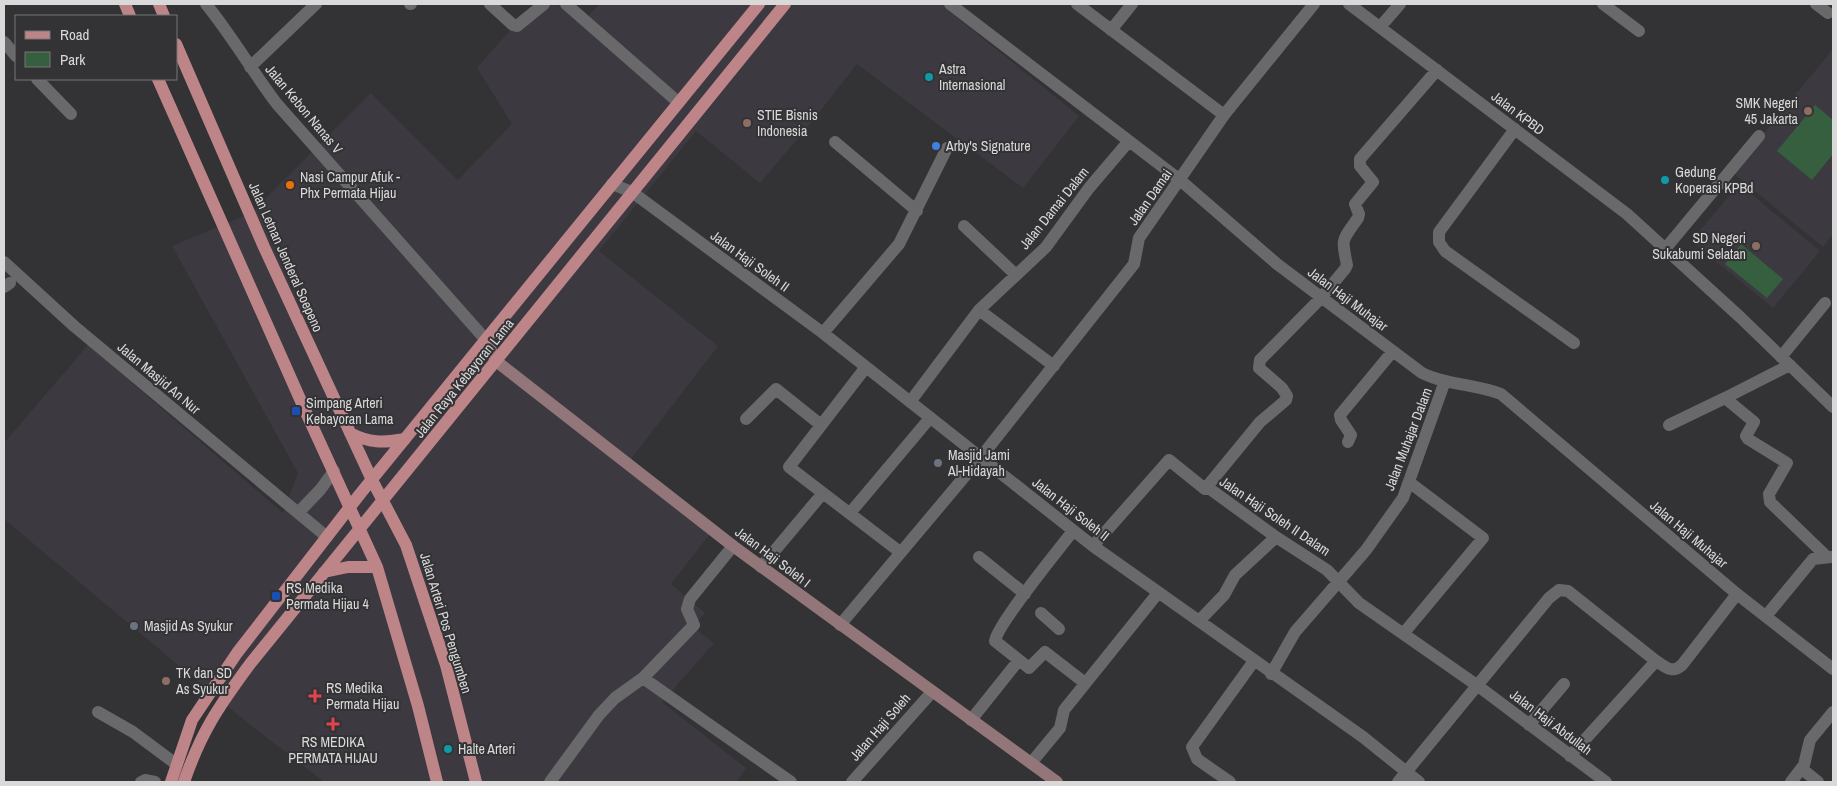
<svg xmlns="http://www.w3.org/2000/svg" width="1837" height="786" viewBox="0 0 1837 786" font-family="'Archivo Narrow',sans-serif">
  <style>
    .built { fill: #3d3941 }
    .green { fill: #365f3f }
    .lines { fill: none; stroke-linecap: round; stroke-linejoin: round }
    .street { stroke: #69686a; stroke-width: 12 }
    .secondary { stroke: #93767a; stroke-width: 12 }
    .primary { stroke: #be8589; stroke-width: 12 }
    .culture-dot { fill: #0f9aa8; stroke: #333234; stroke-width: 2 }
    .education-dot { fill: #8d6e63; stroke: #333234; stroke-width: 2 }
    .shop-dot { fill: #3f7fe0; stroke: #333234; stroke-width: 2 }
    .food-dot { fill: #e8710a; stroke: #333234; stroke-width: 2 }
    .transit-dot { fill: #1a4fb4; stroke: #333234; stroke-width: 2 }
    .worship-dot { fill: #6b7280; stroke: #333234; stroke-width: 2 }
    .health-dot { fill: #e0444e; stroke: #333234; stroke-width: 2 }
    .labels { text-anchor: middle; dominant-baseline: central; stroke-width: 4; stroke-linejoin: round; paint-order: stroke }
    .poi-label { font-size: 14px; fill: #dad9da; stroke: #333234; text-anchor: start }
    .street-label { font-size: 14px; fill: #dad9da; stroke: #333234 }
  </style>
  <rect width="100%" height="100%" fill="#333234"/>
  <!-- built -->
  <path class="built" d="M533,4h23l27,18 16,-18h349l-3,4 134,108 -56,72 -166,-124 -51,65 -46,54 -64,-52 -97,120 119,95 -93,121 85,67 -39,50 34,29 -12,14 21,16 -52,59 84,66 -9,14h-413l-85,-66 -235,-197v-76l84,-98 195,168 15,-40 -126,-227 79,-33 120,-120 87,87 54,-56 -35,-56z
    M1833,49v185l-10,13 -91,-75z
    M1739,184l81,67 -47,57 -82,-67z"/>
  <!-- green -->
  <path class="green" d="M1815,105l18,15v34l-21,26 -35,-29z
    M1741,244l42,35 -16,19 -42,-34z"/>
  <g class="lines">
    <!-- street -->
    <path class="street" d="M206,4c26,32 46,67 71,100l209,236
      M410,4h1
      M490,4l23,21 4,1 27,-22
      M566,4l112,98
      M950,4l230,176 97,84 145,109c24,12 53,11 79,21l236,200 96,75
      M1077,4l147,111
      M1349,4l278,210 113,103 93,90
      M1603,4l36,27
      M1816,4l12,9
      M1380,27l20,-23
      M1111,30l21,-26
      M4,42l12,14
      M250,67l66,-63
      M37,79l34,35
      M1515,129l-76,103v10l6,9 129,92
      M835,142l82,69
      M612,184l20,8 191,141 270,213 270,191 56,45
      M964,226l52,49
      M1665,249l94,-113
      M4,262l70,64 253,211
      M4,287l6,-4
      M979,310l75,56
      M823,333l76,-89 48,-96
      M1781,357l44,-54
      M866,367l-77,100 111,85
      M1725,398l65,-33
      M910,402l69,-92 67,-63 43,-59 40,-47
      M746,419l30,-30 45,36
      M1669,425l56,-27 29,24 -8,14 2,3 39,24 -18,31 1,8 56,54
      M1348,442l3,-7 -10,-15 -1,-5 53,-64
      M1205,489l55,-67 26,-22 1,-4 -5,-8 -23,-20 1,-8 61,-62 24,-29 2,-4c-6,-28 -5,-24 11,-47l1,-4 -4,-10 18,-22 -13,-16v-7l77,-89
      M298,513l22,-23 14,-19
      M850,513l80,-95
      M1073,531c-14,18 -76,94 -78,110l34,27 16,-16 40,31
      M1093,546l76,-86 36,29h5l66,48 51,33 32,33 119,83 128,96
      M979,557l46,37
      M761,567l62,-74
      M1041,613l18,16
      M1766,616l47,-57 18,-2
      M1199,621l25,-26 11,-20 41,-38
      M840,625l141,-168 153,-193 5,-26 85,-123 90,-111
      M1403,634l80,-96 -74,-56
      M1271,674l24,-42 71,-82 37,-52 42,-117
      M643,678l148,104
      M98,712l35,20 43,32
      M971,720l48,-60
      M1529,725l35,-41
      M1570,756l86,-95
      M1031,763l29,-35 4,-18 94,-117
      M1802,769l16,13
      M141,782l4,-2 10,2
      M550,782l49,-67 16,-17 28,-20 51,-53 -7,-16 3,-10 43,-53
      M852,782l80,-90
      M1230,782l-33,-23 -5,-12 62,-86
      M1398,782l151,-184 10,-8 9,1 88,70c10,6 16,13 26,4l55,-71
      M1791,782l13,-17 6,-25 23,-28"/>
    <!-- secondary -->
    <path class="secondary" d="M486,340l10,21 237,185 324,236"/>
    <!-- primary -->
    <path class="primary" d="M125,4l5,12
      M159,4l5,12
      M176,44l88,203 108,233 34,65 40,120 30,117
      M158,79l146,329 73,159 41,139 19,76
      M350,433c19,10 33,10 55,6
      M324,572l24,-5h29
      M171,782l21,-62 45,-67 123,-159 399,-490
      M184,782c17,-50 35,-76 66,-118l535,-660"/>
  </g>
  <!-- markers -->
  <g class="culture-dot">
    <circle cx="929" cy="77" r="5"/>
    <circle cx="1665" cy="180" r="5"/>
    <circle cx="448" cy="749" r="5"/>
  </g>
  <g class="education-dot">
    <circle cx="1808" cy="111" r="5"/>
    <circle cx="747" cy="123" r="5"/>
    <circle cx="1756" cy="246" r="5"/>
    <circle cx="166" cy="681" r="5"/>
  </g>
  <circle class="shop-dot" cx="936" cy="146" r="5"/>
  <circle class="food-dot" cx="290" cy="185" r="5"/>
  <g class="transit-dot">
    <rect x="291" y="406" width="10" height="10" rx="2.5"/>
    <rect x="271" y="591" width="10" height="10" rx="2.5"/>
  </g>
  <g class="worship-dot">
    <circle cx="938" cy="463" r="5"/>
    <circle cx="134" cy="626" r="5"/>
  </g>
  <g class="health-dot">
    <path d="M312.5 688.5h5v5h5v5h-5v5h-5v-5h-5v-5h5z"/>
    <path d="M330.5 716.5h5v5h5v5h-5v5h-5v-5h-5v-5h5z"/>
  </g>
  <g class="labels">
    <!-- poi labels -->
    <g class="poi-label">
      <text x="939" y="69">Astra<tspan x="939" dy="16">Internasional</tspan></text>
      <text x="1798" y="103" text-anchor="end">SMK Negeri<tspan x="1798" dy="16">45 Jakarta</tspan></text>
      <text x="757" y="115">STIE Bisnis<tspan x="757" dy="16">Indonesia</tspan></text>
      <text x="946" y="146">Arby's Signature</text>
      <text x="1675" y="172">Gedung<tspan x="1675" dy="16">Koperasi KPBd</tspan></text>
      <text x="300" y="177">Nasi Campur Afuk -<tspan x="300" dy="16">Phx Permata Hijau</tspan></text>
      <text x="1746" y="238" text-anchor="end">SD Negeri<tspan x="1746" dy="16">Sukabumi Selatan</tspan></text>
      <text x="306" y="403">Simpang Arteri<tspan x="306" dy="16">Kebayoran Lama</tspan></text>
      <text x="948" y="455">Masjid Jami<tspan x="948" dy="16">Al-Hidayah</tspan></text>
      <text x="286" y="588">RS Medika<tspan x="286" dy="16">Permata Hijau 4</tspan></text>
      <text x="144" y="626">Masjid As Syukur</text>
      <text x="176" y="673">TK dan SD<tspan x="176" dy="16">As Syukur</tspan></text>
      <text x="326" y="688">RS Medika<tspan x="326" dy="16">Permata Hijau</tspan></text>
      <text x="333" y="742" text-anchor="middle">RS MEDIKA<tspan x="333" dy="16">PERMATA HIJAU</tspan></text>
      <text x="458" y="749">Halte Arteri</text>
    </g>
    <!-- street labels -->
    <g class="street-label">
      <text transform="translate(304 109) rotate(50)">Jalan Kebon Nanas V</text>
      <text transform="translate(1518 113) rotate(37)">Jalan KPBD</text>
      <text transform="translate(1150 197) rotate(-55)">Jalan Damai</text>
      <text transform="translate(1054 208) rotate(-51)">Jalan Damai Dalam</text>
      <text transform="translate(286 257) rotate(66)">Jalan Letnan Jenderal Soepeno</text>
      <text transform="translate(750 261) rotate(36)">Jalan Haji Soleh II</text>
      <text transform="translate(1348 299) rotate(37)">Jalan Haji Muhajar</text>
      <text transform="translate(159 378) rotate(40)">Jalan Masjid An Nur</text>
      <text transform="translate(464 378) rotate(-51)">Jalan Raya Kebayoran Lama</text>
      <text transform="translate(1408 439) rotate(-69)">Jalan Muhajar Dalam</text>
      <text transform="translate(1071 509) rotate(38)">Jalan Haji Soleh II</text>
      <text transform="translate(1275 516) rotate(34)">Jalan Haji Soleh II Dalam</text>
      <text transform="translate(1689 534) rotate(40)">Jalan Haji Muhajar</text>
      <text transform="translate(773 557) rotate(37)">Jalan Haji Soleh I</text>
      <text transform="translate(446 623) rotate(73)">Jalan Arteri Pos Pengumben</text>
      <text transform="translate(1551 722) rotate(37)">Jalan Haji Abdullah</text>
      <text transform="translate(880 727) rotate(-49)">Jalan Haji Soleh</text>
    </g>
  </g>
  <!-- border -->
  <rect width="1837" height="786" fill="none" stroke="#dad9da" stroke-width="10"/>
  <!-- legend -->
  <rect x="15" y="15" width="162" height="65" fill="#333234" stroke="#767576"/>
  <rect x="25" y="31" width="25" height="8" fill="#be8589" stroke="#767576"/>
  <text x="60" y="40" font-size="15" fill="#dad9da">Road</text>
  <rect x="25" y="52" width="25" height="15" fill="#365f3f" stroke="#767576"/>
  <text x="60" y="65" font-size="15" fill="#dad9da">Park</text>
</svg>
